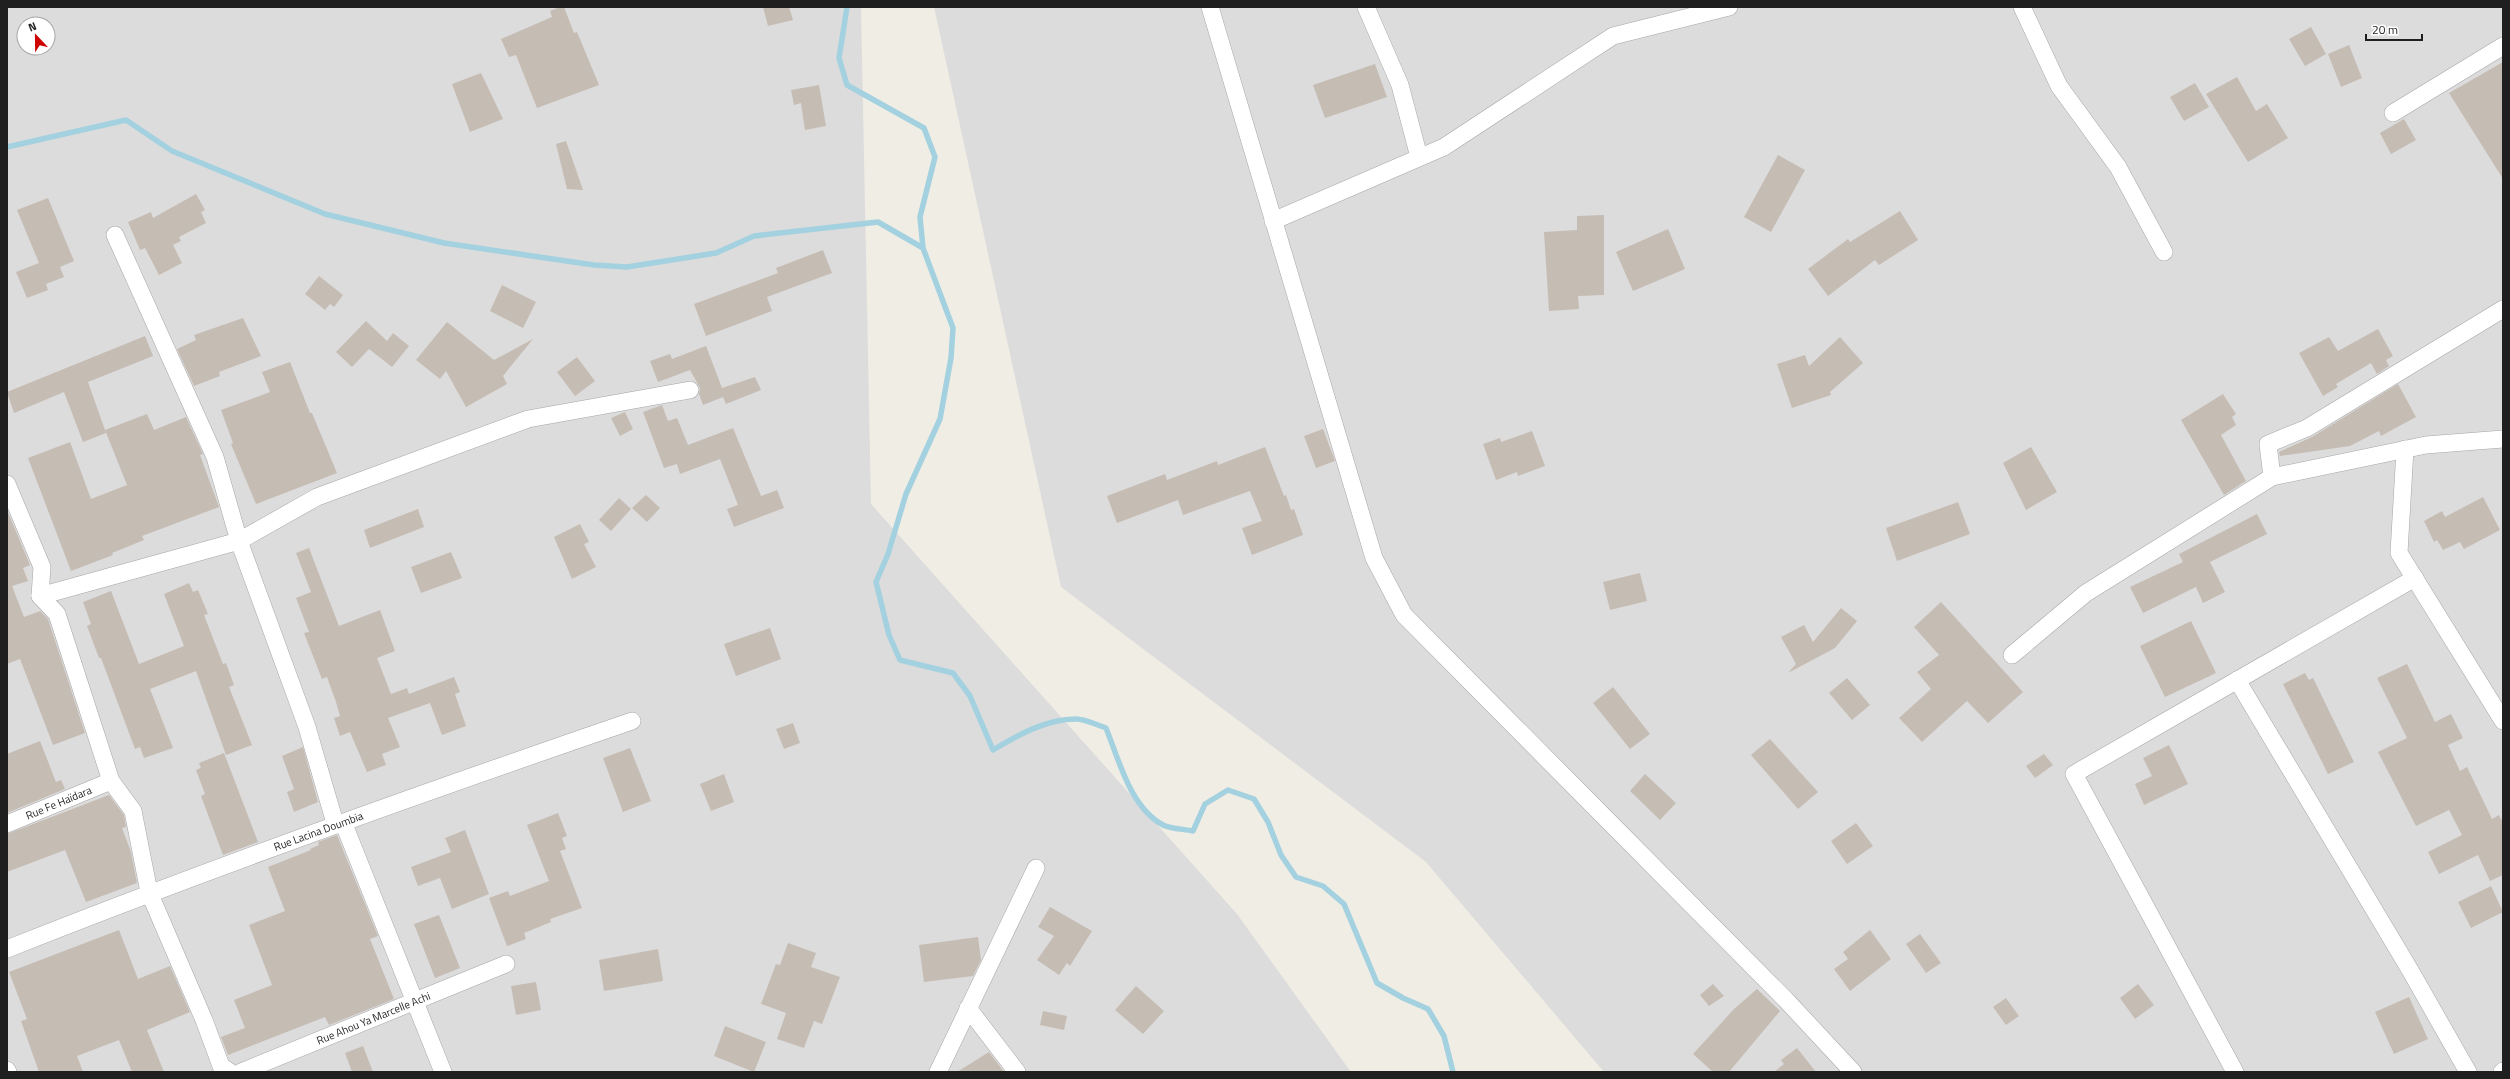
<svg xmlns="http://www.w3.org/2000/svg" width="2510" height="1079" viewBox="0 0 2510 1079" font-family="'Titillium Web',sans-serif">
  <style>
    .residential { fill: #dddcdc; fill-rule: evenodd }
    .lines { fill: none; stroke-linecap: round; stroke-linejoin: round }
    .stream { stroke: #a3d1e0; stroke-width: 5.5 }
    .building { fill: #c5bcb4 }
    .minor-casing { stroke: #a6a6a6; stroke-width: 18 }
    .minor { stroke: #fff; stroke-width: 17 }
    .labels { text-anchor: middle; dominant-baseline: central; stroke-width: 3; stroke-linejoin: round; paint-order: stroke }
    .street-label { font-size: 11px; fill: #1f1f1f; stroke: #fff }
  </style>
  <rect width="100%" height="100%" fill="#f0ede5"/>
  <!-- residential -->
  <path class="residential" d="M7,7h854l10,497 366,410 114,158h-1344zM24,24h24v24h-24z
    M934,7h1569v1065h-899l-178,-210 -365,-275z"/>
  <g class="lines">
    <!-- stream -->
    <path class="stream" d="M847,7l-8,51 8,27 77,43 11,29 -15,60 3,31 30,80 -2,30 -11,61 -34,75 -18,60 -12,28 13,53 11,25 53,13 17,23 23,54c25,-15 53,-31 83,-31 9,0 21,6 30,9 13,32 24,79 57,97 8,4 21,4 30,6l12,-27 23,-14 26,9 14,23 13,33 15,22 27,9 21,18 33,79 26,15 25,11 16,27 9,36
      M7,147l119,-27 46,31 153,63 119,29 150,22 33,2 89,-14 38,-17 124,-14 45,26"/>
  </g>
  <!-- building -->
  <path class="building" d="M560,7h4l10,26 3,-1 22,53 -62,23 -21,-53 -7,2 -8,-18 51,-22 -2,-6z
    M763,7h26l4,13 -25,6z
    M2311,27l15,27 -21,12 -16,-27z
    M2349,45l13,33 -21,9 -13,-33z
    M2503,62v117l-54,-86z
    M1375,64l12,33 -62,21 -12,-33z
    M481,73l22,46 -33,13 -18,-48z
    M2237,77l19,34 11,-7 21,34 -40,24 -42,-68z
    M2195,83l14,24 -25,14 -14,-24z
    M819,85l7,41 -21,4 -4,-27 -7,2 -3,-15z
    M2404,119l12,21 -25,14 -11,-21z
    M566,141l17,49 -16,-1 -11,-45z
    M1778,155l27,15 -34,62 -27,-15z
    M196,194l9,16 -4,2 5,11 -27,14 2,4 -8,4 9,18 -23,12 -14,-27 -5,2 -12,-28 23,-10 2,6z
    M48,198l26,63 -14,6 4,10 -18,7 2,6 -21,8 -11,-26 23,-9 -22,-53z
    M1900,211l18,29 -39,25 -4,-5 -47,36 -20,-27 40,-30 2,3z
    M1604,215v80l-26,1 1,13 -30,2 -5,-79 33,-2v-14z
    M1668,229l17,40 -52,22 -17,-39z
    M823,250l9,23 -65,24 5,14 -66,25 -12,-32 84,-31 -2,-5z
    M319,276l24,19 -9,12 -4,-3 -5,6 -20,-16z
    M502,285l34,17 -13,26 -33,-17z
    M243,318l18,38 -42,16 1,4 -26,10 -17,-37 19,-9 -2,-5z
    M366,321l21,20 6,-8 16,13 -17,21 -23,-18 -17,18 -16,-15z
    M447,322l47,38 39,-21 -30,37 4,8 -41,23 -20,-36 -6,8 -24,-19z
    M2378,329l15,27 -7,4 3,6 -12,8 -6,-11 -35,21 2,3 -15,9 -24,-43 30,-16 9,14z
    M145,336l8,20 -65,26 18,51 -23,9 -19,-50 -50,21 -7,-21z
    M1840,337l23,26 -33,29 1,3 -39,13 -15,-44 28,-9 4,11z
    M706,346l16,42 33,-11 6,13 -35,14 -3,-7 -20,8 -4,-11 1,-6 -10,-18 -32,12 -8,-21 20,-7 2,5z
    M577,357l18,24 -20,15 -18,-24z
    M290,362l20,51h2l25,60 -81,31 -25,-60 2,-1 -12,-33 49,-18 -8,-20z
    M2398,384l18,33 -35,19 -2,-5 -29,15 -70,10 -1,-4 33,-15z
    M2223,394l13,20 -4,3 4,8 -15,10 25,46 -22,14 -43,-75z
    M662,405l6,16 9,-3 11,27 45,-17 28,68 16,-6 7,18 -50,19 -7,-18 11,-4 -18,-46 -40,15 -3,-10 -13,4 -21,-56z
    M625,412l8,17 -13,7 -9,-18z
    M147,414l7,16 32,-13 17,37 -3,1 19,52 -77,29 2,4 -32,13 1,2 -42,16 -43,-113 42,-16 21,57 36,-14 -22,-55z
    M1323,429l12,32 -19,7 -12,-32z
    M1532,431l13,35 -27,10 -1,-4 -21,8 -13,-36 17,-6 1,4z
    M1265,447l19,49 2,-1 5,15 3,-1 9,26 -51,20 -10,-27 20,-7 -12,-30 -67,24 -5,-15 -61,23 -10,-27 58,-22 2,6 50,-19 1,4z
    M2031,447l26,45 -31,18 -23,-47z
    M646,495l14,13 -13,14 -15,-14z
    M2483,497l17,33 -36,19 -4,-7 -17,8 -6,-10 -3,2 -10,-21 18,-10 3,6z
    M619,498l12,11 -20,22 -12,-11z
    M1958,502l12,32 -73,27 -11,-33z
    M418,509l6,18 -54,21 -6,-18z
    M7,510l23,55 -7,3 5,13 -16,5 12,31 16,-6 8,8 37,114 -32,12 -33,-86 -13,5z
    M2257,514l10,20 -57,28 15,30 -22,11 -7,-16 -53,26 -13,-26 53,-25 -4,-8z
    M580,524l9,18 -5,2 12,23 -24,12 -18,-42z
    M309,548l30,78 41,-16 15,41 -18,7 14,36 16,-6 2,6 45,-17 6,15 -5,2 11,32 -24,9 -12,-32 -42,15 12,29 -18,7 4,11 -19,7 -17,-40 -10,4 -6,-18 6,-2 -4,-14 -9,-25 -5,2 -18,-46 5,-1 -13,-34 15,-6 -15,-39z
    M451,552l11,26 -41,15 -10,-26z
    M1640,573l7,28 -37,9 -7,-28z
    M189,583l4,9 5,-2 10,24 -4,1 19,49 3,-1 8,22 -5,2 23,58 -26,10 -30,-84 -46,18 23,59 -29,10 -4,-11 -5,2 -34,-91h-2l-12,-32 4,-2 -8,-22 28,-11 28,73 45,-18 -20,-52z
    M1941,602l82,90 -35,31 -21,-22 -45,41 -23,-24 32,-29 -14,-17 22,-17 -25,-28z
    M1841,608l16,13 -22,27 -47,25 8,-9 -15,-27 23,-12 9,17z
    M2191,621l25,52 -51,24 -25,-51z
    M770,628l11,31 -45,17 -12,-32z
    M2407,664l28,58 16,-8 12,24 -15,7 12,26 7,-4 25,52 7,-4 4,8v52l-13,6 -12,-26 -39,19 -11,-22 34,-17 -13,-25 -33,16 -38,-74 29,-14 -30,-60z
    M2305,673l4,7 4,-2 41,84 -26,12 -45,-90z
    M1847,678l23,27 -18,15 -23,-27z
    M1613,687l37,47 -20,15 -37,-46z
    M793,723l7,20 -16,6 -8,-20z
    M1770,739l48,53 -20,17 -47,-54z
    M40,741l16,41 5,-2 4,9 -58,24v-59z
    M2169,745l19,39 -44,21 -9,-21 17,-8 -9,-18z
    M303,747l15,55 -24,10 -7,-20 7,-3 -12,-33z
    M630,748l21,53 -28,11 -20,-54z
    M224,753l34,89 -35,13 -22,-59 4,-2 -9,-24 5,-2 -2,-5z
    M2044,754l9,11 -18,13 -9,-12z
    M724,774l10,28 -23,9 -11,-27z
    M1645,774l31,29 -16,17 -30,-29z
    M109,795l15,20 2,12 -4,1 9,24 6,31 -51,19 -21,-52 -58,22v-38z
    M558,813l9,23 -5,2 4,11 -6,2 22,57 -32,11 1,3 -27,11 2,6 -19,7 -18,-48 19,-7 2,5 39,-15 -22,-56z
    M1856,823l17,23 -26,18 -16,-23z
    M465,830l24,64 -37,15 -12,-31 -22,8 -7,-19 40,-15 -6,-14z
    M337,835l41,101 -8,3 24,60 -65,26 -4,-8 -97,38 -7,-18 24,-9 -11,-28 38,-15 -23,-60 36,-14 -17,-44 43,-17 -1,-1 9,-4 -1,-3z
    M2491,886l12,26 -32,16 -13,-26z
    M1050,907l42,24 -22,35 -3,-3 -8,12 -22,-15 17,-24 -16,-9z
    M439,915l21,53 -25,10 -21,-54z
    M119,930l19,49 32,-13 20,46 -43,18 17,42h-32l-13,-32 -42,16 6,16h-44l-18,-51 6,-2 -18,-47z
    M1870,930l21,29 -41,32 -16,-22 14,-10 -5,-7z
    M1920,934l21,29 -15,10 -20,-29z
    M978,937l3,23 -8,16 -49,6 -5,-37z
    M788,943l28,10 -5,14 29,10 -18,47 -8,-3 -10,27 -27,-9 9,-26 -25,-9 15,-40 4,1z
    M658,949l5,32 -59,10 -5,-31z
    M536,982l5,28 -25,5 -5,-29z
    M1713,984l11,12 -15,10 -9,-11z
    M2138,984l16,21 -19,14 -15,-21z
    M1136,986l28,25 -21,23 -28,-24z
    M1757,989l23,22 -51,61h-16l-20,-18 41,-45z
    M2409,997l19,42 -34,15 -19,-42z
    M2006,998l13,18 -13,9 -13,-18z
    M1043,1011l24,5 -3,14 -24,-5z
    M725,1026l41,16 -12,30 -40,-16z
    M363,1046l10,26h-21l-7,-19z
    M1797,1048l19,24h-42l10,-8 -3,-4z
    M989,1052l15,20h-47z"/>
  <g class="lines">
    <!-- minor casing -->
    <g class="minor-casing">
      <g id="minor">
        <path d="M1210,7l164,551 30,57 382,385 67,72"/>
        <path d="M1366,7l34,78 19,72"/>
        <path d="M2022,7l37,79 59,81 46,85"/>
        <path d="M2393,113l110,-67"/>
        <path d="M1273,221l171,-74 169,-111 116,-29"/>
        <path d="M115,235l100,222 24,84 68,186 28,96 10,4 98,245"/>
        <path d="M2405,449l-6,104 104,168"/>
        <path d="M2272,477l154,-32 77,-6"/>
        <path d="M7,484l35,83 -2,29 17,18 54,167 22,30 16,81 55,128 17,46 9,6"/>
        <path d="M40,596l199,-55 78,-44 211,-78 162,-29"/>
        <path d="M2012,655l74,-62 186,-116 -4,-33 39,-16 196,-119"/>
        <path d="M2237,680l173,290 58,102"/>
        <path id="s1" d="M7,824l104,-43"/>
        <path id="s2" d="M7,949c206,-82 415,-156 625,-228"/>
        <path d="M968,1008l49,64"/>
        <path d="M7,1070l1,2"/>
        <path id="s3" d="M241,1072l265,-108"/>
        <path d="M938,1072l98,-204"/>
        <path d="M2235,1072l-161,-298 341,-196"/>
        <path d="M2502,1072l1,-1"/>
      </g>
    </g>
    <!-- minor -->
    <use href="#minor" class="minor"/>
  </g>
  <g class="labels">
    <!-- street labels -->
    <g class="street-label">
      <text stroke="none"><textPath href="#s1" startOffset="56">Rue Fe Haïdara</textPath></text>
      <text stroke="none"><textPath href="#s2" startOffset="333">Rue Lacina Doumbia</textPath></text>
      <text stroke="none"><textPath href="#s3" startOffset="143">Rue Ahou Ya Marcelle Achi</textPath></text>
    </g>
  </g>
  <!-- border -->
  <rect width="2510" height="1079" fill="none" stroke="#1f1f1f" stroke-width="16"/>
  <!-- north arrow -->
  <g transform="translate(36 36) rotate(338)"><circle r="19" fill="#ffffff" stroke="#a5a5a5"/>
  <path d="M0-3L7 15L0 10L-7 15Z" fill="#ce0300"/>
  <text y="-6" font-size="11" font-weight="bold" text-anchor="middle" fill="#1f1f1f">N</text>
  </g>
  <!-- scale -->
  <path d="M2366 34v6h56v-6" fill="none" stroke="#1f1f1f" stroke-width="2"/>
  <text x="2372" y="34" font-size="12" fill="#1f1f1f" stroke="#ffffff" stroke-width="3" paint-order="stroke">20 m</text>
</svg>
